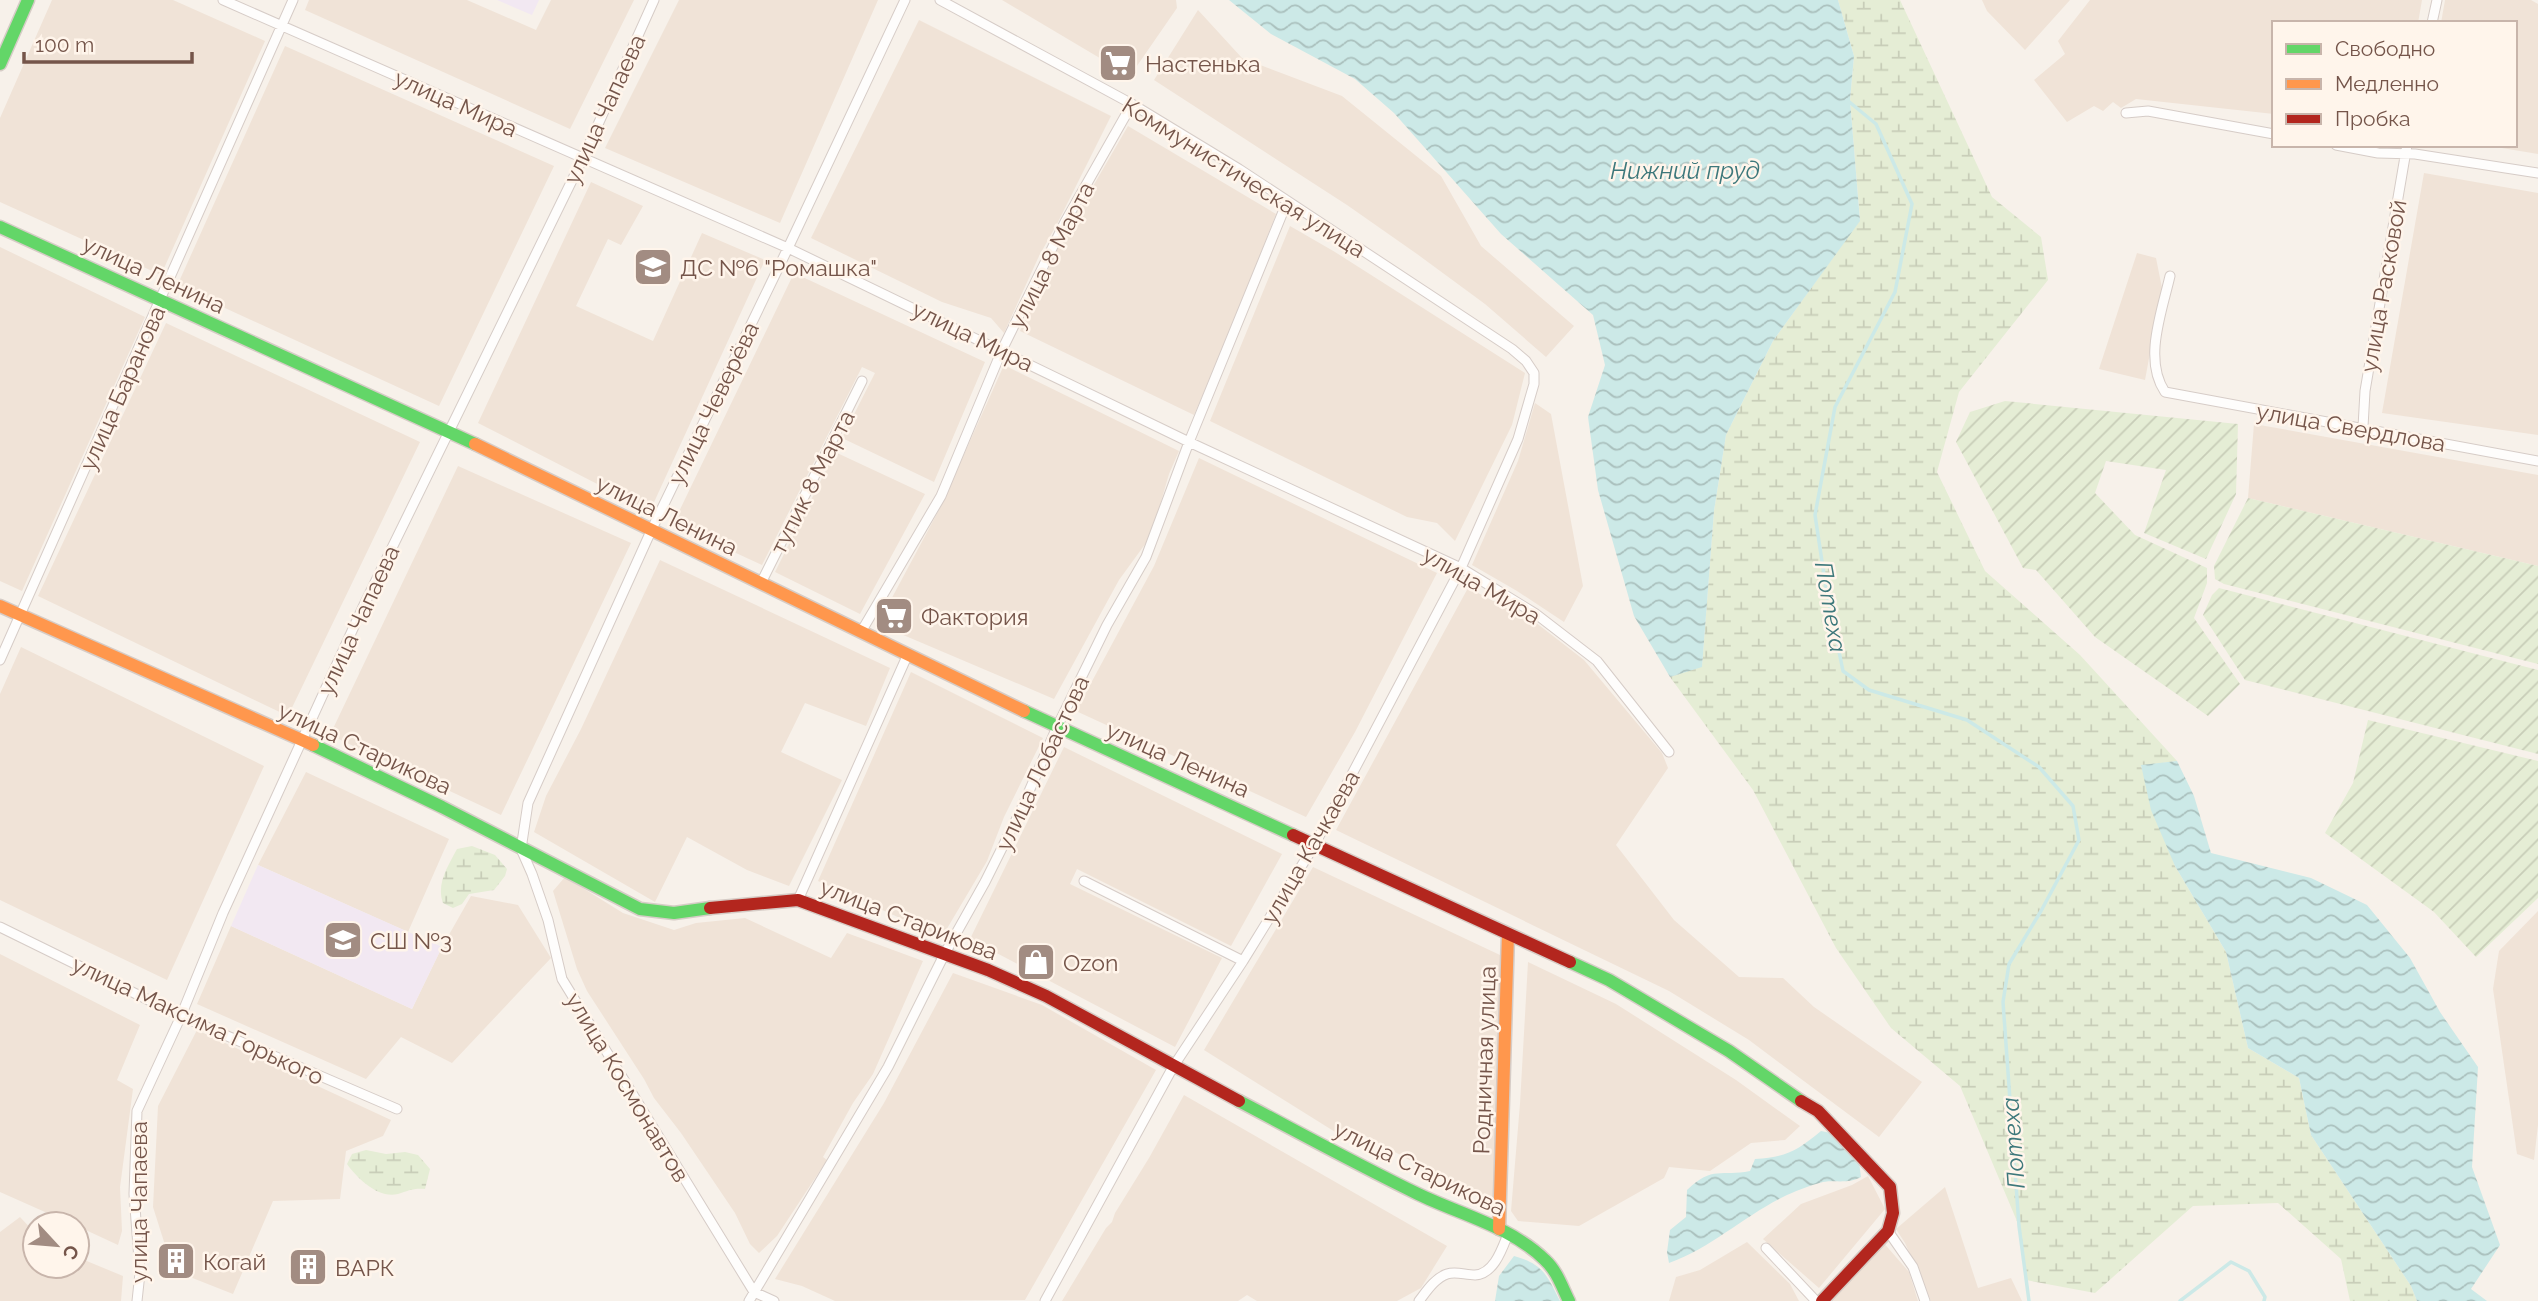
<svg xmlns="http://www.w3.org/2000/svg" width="2538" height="1301" viewBox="0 0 2538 1301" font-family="Raleway,sans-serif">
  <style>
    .residential { fill: #f0e3d7 }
    .education { fill: #f2e8f2 }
    .wetland { fill: url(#wetland-marsh) }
    .garden { fill: url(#garden-furrows) }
    .water { fill: url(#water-waves) }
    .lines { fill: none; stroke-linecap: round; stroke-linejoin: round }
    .stream { stroke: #cce9e7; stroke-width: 3.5 }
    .street-casing { stroke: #d6ccc7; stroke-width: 11 }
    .fast-casing { stroke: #d6ccc6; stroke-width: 15 }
    .slow-casing { stroke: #d6ccc6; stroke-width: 15 }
    .jam-casing { stroke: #d6ccc6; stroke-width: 15 }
    .street { stroke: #fefdfc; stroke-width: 9 }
    .fast { stroke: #63d668; stroke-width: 12 }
    .slow { stroke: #ff974d; stroke-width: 12 }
    .jam { stroke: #b3261e; stroke-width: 12 }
    .labels { text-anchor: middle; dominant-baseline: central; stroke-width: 5; stroke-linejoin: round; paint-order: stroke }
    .poi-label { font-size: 23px; fill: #75554a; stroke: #fff5eb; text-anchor: start }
    .street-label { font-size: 23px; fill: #75554a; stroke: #fff5eb }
    .water-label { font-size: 24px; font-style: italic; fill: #3d787b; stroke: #fff5eb }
  </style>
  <defs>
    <pattern id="wetland-marsh" width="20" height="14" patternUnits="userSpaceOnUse" patternTransform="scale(1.75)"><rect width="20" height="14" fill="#e5edd5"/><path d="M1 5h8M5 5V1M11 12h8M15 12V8" fill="none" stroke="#c8cdb8"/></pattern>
    <pattern id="garden-furrows" width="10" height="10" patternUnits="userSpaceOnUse" patternTransform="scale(1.75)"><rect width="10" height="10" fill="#e5edd5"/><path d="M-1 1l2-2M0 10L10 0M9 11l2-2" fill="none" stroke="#c8cdb8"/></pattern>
    <pattern id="water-waves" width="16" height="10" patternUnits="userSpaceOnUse" patternTransform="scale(1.75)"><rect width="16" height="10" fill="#cce9e7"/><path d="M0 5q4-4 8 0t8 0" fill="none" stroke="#aac0bd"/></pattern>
  </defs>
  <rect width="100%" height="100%" fill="#f7f1ea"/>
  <!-- residential -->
  <path class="residential" d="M52,0h121l92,41 -104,234 -161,-73v-84z
    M309,0h158l69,30 15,-30h83l-64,129 -265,-119z
    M679,0h199l-98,223 -175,-75z
    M1002,0h174l1,8 -47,68z
    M1982,0h88l-45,50 -38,-39z
    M2090,0h332l-4,23h-144v91l-138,-15 -15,9 -8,-6 -10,9 -9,-5 -27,16 -33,-42 31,-26 -7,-13z
    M2445,0h86l7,4v150l-54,-9h31v-122h-74z
    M1198,10l44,48 100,38 99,80 40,70 93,80 -28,31 -61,-53 -68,-50 -70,-49 -193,-125z
    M919,20l192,96 -54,108 -18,32 -35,77 -13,-15 -49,-16 -131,-64z
    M285,46l269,120 -115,240 -262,-120z
    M1128,126l148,88 -41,106 -41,95 -174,-84 40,-88z
    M2424,173l114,20v242l-156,-22z
    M591,182l52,24 -22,39 -13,-6 -32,67 77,35 49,-108 63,27 -115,251 -172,-88z
    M1290,226l45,26 190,121 -13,52 -57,116 -18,-18 -30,-6 -197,-96z
    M0,247l145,70 -123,274 -22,-10z
    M2137,253l19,5 6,30 -17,92 -46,-11z
    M794,273l191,89 -51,120 -92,-44 33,-65 -13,-6 -100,198 -89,-41z
    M166,323l254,119 -132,274 -250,-120z
    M1004,365l175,86 -10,23 -18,62 -32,44 -65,119 -179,-76 12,-16 53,-99z
    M1535,403l16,11 32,172 -19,36 -47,-31 -45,-26 46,-104z
    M2254,424l284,51v91l-290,-68z
    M835,452l90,42 -65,120 -85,-42z
    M1199,458l238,115 -82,159 -49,85 -230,-106 78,-145z
    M458,466l173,77 -130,272 -171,-80z
    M660,560l230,108 -24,58 -61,-23 -24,49 61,28 -53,106 -42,-16 -60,-33 -32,65 -121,-70 12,-36 35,-67z
    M1468,588l67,34 49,38 78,93 6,15 -52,77 58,75 65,57 44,1 31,29 108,75 -43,55 -130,-97 -80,-49 -333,-161z
    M21,647l243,119 -97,214 -167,-80v-206z
    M911,672l132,66 -39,79 -17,44 -45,76 -124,-56z
    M1064,747l218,107 -51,92 -154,-77 -7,15 152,74 -47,89 -205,-108z
    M306,772l143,67 -41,93 -150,-67z
    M1313,867l187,88 2,10 -4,74 -2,168 -149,-81 -7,9 -136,-85z
    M565,877l58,36 51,17 22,-7 49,-5 86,40 16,-25 76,28 -50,113 -20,29 -30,54 4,3 -50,76 -18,17 -9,-9 -15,-31 -54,-80 -27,-35 -10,-19 -57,-88 -10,-22 -24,-78z
    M471,896l47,9 33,53 -99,105 -51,-26 -35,42 -169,-75 34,-78 181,83 30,-62z
    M2538,911v214l-4,35 -17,-6 -24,-165 6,-38z
    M0,954l140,71 -23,55 16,9 -13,98 2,44 -4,14 -41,-19v-2h-5l-72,-32z
    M1528,962l88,42 120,76 64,46 -15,14 -34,3 -41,28 -41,-4 -5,11 -85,48 -61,-5 -7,-10 9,-107z
    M953,973l89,32 114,65 -131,230 -190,1 -33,-15 -27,-7 109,-176z
    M197,1030l194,90 -8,16 -37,15 -6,48 -67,2 -40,93 -76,-30 8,-19 -12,-38 5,-101z
    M1184,1095l263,151 -26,42 -24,13h-140l-10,-6 -9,6h-176l44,-73 6,-6 3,-9 34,-55z
    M1868,1176l17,33 -66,79 -56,-49 38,-35 51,-19z
    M1945,1187l33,101 33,-10 11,23h-91l-26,-58 -9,-14z
    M20,1217l15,16v33h42v-9l46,19 -2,25h-121v-69z
    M1882,1241l27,31 9,29h-89z
    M1747,1242l43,42 9,17h-130l7,-24 24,-7z"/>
  <!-- education -->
  <path class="education" d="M497,0h42l-7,15z
    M258,865l184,82 -30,62 -181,-83z"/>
  <!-- wetland -->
  <path class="wetland" d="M1838,0h62l92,197 49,40 7,43 -89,112 -22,80 48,99 95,84 97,106 -36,5 34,100 51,86 22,96 51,30 12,57 100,151 6,15h-67l-9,-42 -63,-56 -85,3 -98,87 -69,-13 -7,-54 -59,-140 -69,-58 -55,-80 -83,-158 -83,-113 32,-11 12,-155 12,-76 47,-94 87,-121 -10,-120 4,-44z
    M472,846l23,9 12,14 -2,7 -11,14 -25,4 -7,10 -9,4 -10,-5c-7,-19 5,-37 14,-54z
    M366,1150l20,4 19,-2 13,3 12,14 -5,20c-12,-1 -17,2 -27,5 -20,5 -41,-16 -51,-30l5,-10z"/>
  <!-- garden -->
  <path class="garden" d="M2005,401l233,23 -2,70 -30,65 -62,-26 22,-63 -60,-9 -11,32 40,42 72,33v15l-13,35 46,66 -32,32 -113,-79 -59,-67 -13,-2 -67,-126 14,-30z
    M2248,498l290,68v98l-314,-80 -9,-5 -1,-13z
    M2219,588l319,82v84l-293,-74 -42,-65 9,-20z
    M2368,720l170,41v137l-62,59 -42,-45 -109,-79 28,-50z"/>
  <!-- water -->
  <path class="water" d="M1229,0h609l16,56 -4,44 10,121 -87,120 -47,94 -12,76 -12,156 -32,10 -36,-61 -36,-126 -10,-73 17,-52 -12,-50 -92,-81 -107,-121 -39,-34 -84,-45z
    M2177,761l17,35 17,57 100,25 56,27 43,53 30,54 38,55 -6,100 28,78 -29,44 16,12h-70l-6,-15 -100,-151 -12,-57 -51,-30 -22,-96 -51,-86 -24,-56 -10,-45z
    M1821,1131l10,2 28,29 2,15c-12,7 -24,3 -38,5 -11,3 -25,8 -36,13 -42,20 -74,52 -118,68l-2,-11 3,-22 16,-13 1,-27c26,-25 34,-13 63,-19l5,-12c31,-2 42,-8 66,-28z
    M1514,1256c29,8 33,19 46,45h-65l4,-25z"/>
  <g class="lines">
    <!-- stream -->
    <path class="stream" d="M1847,100l29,24 36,80 -17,88 -60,115 -20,108 11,73 17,83 26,19 98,30 72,47 34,39 6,34 -38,71 -32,53 -6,38 16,224 10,75
      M2180,1301l51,-39 18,9 16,26 -1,4"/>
    <!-- street casing -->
    <g class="street-casing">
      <path id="street" d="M223,0l565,248 401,194 272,126 75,46 61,47 72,91
        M940,0l192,104 107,65 273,180 14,12 8,12v11l-16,55 -57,129 -146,276 -72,117 -70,106 -128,234
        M2432,23l5,-23
        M2126,113l22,-2 126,23
        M2336,145l42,8 37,1 123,19
        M2170,276c-8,35 -27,84 -5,116l373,69
        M2363,427l2,-36 42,-246
        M761,583l101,-202
        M861,632l80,-136 61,-146 63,-128 67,-118
        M0,660l293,-660
        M1084,881l159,80
        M798,900l110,-246
        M0,927l181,89 216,93
        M1888,1231l25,36 12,34
        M1766,1248l50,53
        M137,1301l3,-28 -6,-79 3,-83 44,-95 42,-103 139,-304 220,-449 72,-160
        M749,1301l139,-234 56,-112 41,-73 35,-70 37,-85 50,-102 39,-68 43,-115 98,-240
        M774,1301l-20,-9 -192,-313 -14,-59 -16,-46 -11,-25 7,-46 123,-272 137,-283 117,-248
        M1419,1301c7,-9 16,-23 28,-27 9,-3 18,1 28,1 19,-1 27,-26 33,-41"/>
    </g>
    <!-- fast casing -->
    <g class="fast-casing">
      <path id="fast" d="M0,64l28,-64
        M0,227l475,217
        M1024,711l269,124
        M313,745l129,62 198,102 34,4 36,-5
        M1570,962l39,18 120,71 72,50
        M1239,1101c59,31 119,64 179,93 41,20 94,33 127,66 12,11 17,27 24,41"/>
    </g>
    <!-- slow casing -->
    <g class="slow-casing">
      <path id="slow" d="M475,444l549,267
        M0,606l313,139
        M1499,1229l9,-295"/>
    </g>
    <!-- jam casing -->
    <g class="jam-casing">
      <path id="jam" d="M1293,835l277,127
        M710,908l88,-8 190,70 58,26 193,105
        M1801,1101l17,10 72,76 3,26 -5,18 -66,70"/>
    </g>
    <!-- street -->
    <use href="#street" class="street"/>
    <!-- fast -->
    <use href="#fast" class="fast"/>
    <!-- slow -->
    <use href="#slow" class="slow"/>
    <!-- jam -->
    <use href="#jam" class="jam"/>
  </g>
  <!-- icons -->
  <defs>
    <g id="supermarket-square" transform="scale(2.0125)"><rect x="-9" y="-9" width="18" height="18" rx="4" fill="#a28c82" stroke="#fff5eb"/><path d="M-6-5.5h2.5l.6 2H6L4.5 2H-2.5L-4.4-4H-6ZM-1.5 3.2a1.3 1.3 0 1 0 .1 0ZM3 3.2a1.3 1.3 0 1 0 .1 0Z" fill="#fff"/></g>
    <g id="school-square" transform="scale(2.0125)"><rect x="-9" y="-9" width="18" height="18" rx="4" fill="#a28c82" stroke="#fff5eb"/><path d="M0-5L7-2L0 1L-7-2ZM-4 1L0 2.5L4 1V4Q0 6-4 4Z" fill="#fff"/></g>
    <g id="shop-square" transform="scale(2.0125)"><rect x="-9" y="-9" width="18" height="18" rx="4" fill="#a28c82" stroke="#fff5eb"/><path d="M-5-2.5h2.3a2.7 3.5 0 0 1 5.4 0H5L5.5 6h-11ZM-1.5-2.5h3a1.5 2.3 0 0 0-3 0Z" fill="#fff"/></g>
    <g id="building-square" transform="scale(2.0125)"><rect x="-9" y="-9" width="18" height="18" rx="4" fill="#a28c82" stroke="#fff5eb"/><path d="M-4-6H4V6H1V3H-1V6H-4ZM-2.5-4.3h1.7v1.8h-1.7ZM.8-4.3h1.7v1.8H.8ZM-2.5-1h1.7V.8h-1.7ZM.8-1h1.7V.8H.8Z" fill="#fff"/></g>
  </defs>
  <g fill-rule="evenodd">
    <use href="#supermarket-square" x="1118" y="63"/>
    <use href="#school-square" x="653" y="267"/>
    <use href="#supermarket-square" x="894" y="616"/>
    <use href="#school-square" x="343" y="940"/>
    <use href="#shop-square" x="1036" y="962"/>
    <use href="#building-square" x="176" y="1261"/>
    <use href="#building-square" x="308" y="1267"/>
  </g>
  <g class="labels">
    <!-- poi labels -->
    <g class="poi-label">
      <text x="1145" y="63">Настенька</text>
      <text x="680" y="267">ДС №6 "Ромашка"</text>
      <text x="921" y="616">Фактория</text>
      <text x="370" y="940">СШ №3</text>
      <text x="1063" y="962">Ozon</text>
      <text x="203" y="1261">Когай</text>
      <text x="335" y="1267">ВАРК</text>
    </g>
    <!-- street labels -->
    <g class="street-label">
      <text transform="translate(456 103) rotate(24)">улица Мира</text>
      <text transform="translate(604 109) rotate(-65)">улица Чапаева</text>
      <text transform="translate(1244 177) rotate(32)">Коммунистическая улица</text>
      <text transform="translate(1051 255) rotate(-63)">улица 8 Марта</text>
      <text transform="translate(154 274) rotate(25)">улица Ленина</text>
      <text transform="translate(2383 286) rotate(-80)">улица Расковой</text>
      <text transform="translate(973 336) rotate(26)">улица Мира</text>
      <text transform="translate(122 388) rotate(-66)">улица Баранова</text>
      <text transform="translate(713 403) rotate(-64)">улица Чеверёва</text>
      <text transform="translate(2351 427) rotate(10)">улица Свердлова</text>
      <text transform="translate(812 482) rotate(-63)">тупик 8 Марта</text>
      <text transform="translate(667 515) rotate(26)">улица Ленина</text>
      <text transform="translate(1482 585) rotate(30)">улица Мира</text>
      <text transform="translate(358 620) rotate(-65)">улица Чапаева</text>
      <text transform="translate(365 748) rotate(25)">улица Старикова</text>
      <text transform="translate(1178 759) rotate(24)">улица Ленина</text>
      <text transform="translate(1042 763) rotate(-65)">улица Лобастова</text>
      <text transform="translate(1310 847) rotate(-60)">улица Качкаева</text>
      <text transform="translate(909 919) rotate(21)">улица Старикова</text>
      <text transform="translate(198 1020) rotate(25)">улица Максима Горького</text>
      <text transform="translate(1484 1060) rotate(-88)">Родничная улица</text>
      <text transform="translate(628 1087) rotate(59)">улица Космонавтов</text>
      <text transform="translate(1420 1168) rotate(26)">улица Старикова</text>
      <text transform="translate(138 1202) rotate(-90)">улица Чапаева</text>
    </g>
    <!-- water labels -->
    <g class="water-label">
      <text x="1685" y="170">Нижний пруд</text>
      <text transform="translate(1831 607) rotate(80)">Потеха</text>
      <text transform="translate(2013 1143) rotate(-94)">Потеха</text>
    </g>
  </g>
  <!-- legend -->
  <rect x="2272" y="21" width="245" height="126" fill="#fff5eb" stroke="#c8b5ab" stroke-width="2"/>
  <rect x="2286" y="44" width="35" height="10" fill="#63d668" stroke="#c8b5ab" stroke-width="2"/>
  <text x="2335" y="56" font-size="21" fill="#75554a">Свободно</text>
  <rect x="2286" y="79" width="35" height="10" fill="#ff974d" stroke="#c8b5ab" stroke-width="2"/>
  <text x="2335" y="91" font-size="21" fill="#75554a">Медленно</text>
  <rect x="2286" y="114" width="35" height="10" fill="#b3261e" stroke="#c8b5ab" stroke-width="2"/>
  <text x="2335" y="126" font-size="21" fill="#75554a">Пробка</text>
  <!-- north arrow -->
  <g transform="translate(56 1245) rotate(116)"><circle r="33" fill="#fff5eb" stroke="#c8b5ab" stroke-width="2"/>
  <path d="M0-5L12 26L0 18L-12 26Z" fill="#a28c82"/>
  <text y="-10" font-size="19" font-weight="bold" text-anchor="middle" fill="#75554a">С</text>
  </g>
  <!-- scale -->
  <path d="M24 52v10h168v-10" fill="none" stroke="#75554a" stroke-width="3.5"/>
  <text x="35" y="52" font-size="21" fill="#75554a" stroke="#fff5eb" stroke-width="5" paint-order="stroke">100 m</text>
</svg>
